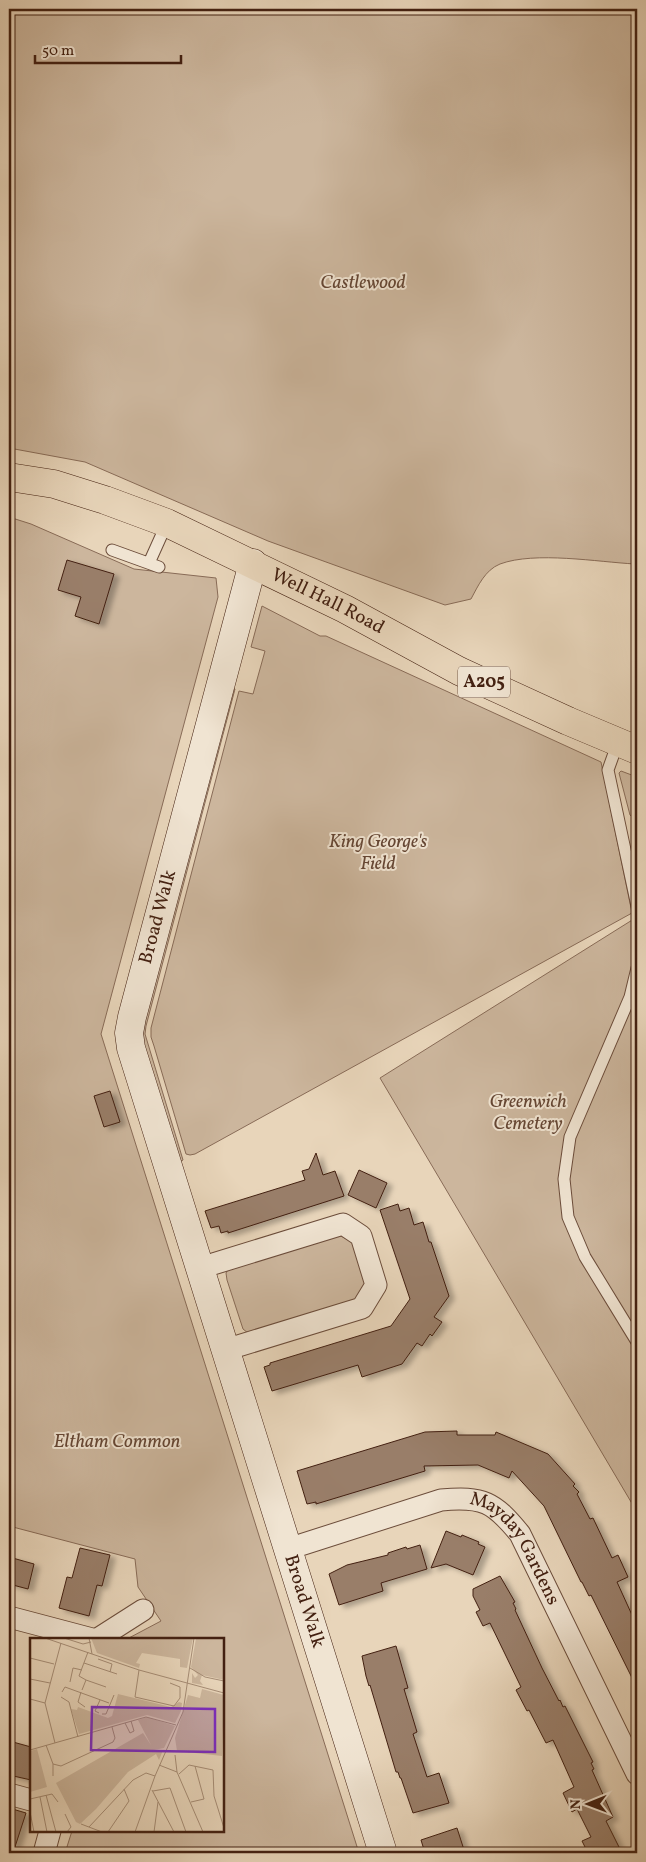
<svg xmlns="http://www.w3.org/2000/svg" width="646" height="1862" viewBox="0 0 646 1862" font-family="Vollkorn,serif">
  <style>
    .green { fill: #ccb69d; stroke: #886b57 }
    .building { fill: #997e69; stroke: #432011; filter: url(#shadow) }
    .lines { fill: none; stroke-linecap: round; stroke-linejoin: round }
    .lane-casing { stroke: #6c4d3b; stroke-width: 13 }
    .street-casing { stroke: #6c4d3b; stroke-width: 23 }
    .secondary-casing { stroke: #432011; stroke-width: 29 }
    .highway-casing { stroke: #432011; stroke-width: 29 }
    .lane { stroke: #f0e4d2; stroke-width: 11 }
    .street { stroke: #f0e4d2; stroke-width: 21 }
    .secondary { stroke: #f0e4d2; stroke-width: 28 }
    .highway { stroke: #e8d5ba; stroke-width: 28 }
    .labels { text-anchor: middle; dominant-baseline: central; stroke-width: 4; stroke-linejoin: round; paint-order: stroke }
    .shield { fill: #f0e4d2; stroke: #775b4b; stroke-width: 1 }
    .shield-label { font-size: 18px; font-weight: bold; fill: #432011 }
    .park-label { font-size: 19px; font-style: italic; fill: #654634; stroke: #f0e4d2 }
    .street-label { font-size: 19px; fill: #432011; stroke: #f0e4d2 }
    .inset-road { fill: none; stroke: #a68d76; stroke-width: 1 }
    .view { fill: #7b2cbf; fill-opacity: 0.15; stroke: #7b2cbf; stroke-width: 2.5 }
    .inset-edge { fill: none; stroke: #432011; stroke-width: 2.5 }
  </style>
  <defs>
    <filter id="shadow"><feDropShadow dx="5.5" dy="3" stdDeviation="2.5" flood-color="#0004"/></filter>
  </defs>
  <rect width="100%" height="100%" fill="#e8d5ba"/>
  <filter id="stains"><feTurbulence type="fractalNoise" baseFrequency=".004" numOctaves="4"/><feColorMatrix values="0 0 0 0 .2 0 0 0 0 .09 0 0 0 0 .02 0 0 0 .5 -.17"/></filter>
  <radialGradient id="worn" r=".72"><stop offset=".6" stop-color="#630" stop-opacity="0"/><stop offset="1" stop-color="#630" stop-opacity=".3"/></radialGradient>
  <!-- green -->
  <path class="green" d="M9,9h628v553l-2,2c-37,-2 -100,-13 -135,0 -15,6 -22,22 -29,35l-26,6 -177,-64 -183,-79 -76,-14z
    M9,517l22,7 103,45 82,9 2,19 -117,437 258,819h-294l7,-22h150v-191l-95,-1 34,-18 -23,-34 -3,-28 -126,-33z
    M262,606l58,30h6l275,126 31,151 -437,241 -5,1 -4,-1 -32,-108 -3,-9v-9l88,-337 14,3 12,-43 -14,-4z
    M229,688l6,1 -89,337 -1,8 38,126 -5,3 -38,-128z
    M621,771l16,6v45l-7,-7 -11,-42z
    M637,917v595l-257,-434z
    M331,1236h10l15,8 11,33 -9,22 -110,34 -5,-4 -16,-49 -1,-7 3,-5z"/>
  <!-- building -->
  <path class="building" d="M67,560l47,14 -15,50 -24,-8 6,-19 -23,-7z
    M110,1091l10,31 -16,5 -10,-31z
    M316,1153l7,22 12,-4 9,25 -116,37v-2l-7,2 -2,-7 -8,2 -6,-17 100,-31 -3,-9 7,-2z
    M359,1170l28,13 -11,25 -28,-13z
    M398,1204l2,7 9,-3 5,17 9,-3 6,20h2l18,54 -15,21 8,5 -10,14 -2,-2 -8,12 -5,-3 -15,21 -40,13 -4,-12 -86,26 -8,-24 6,-2v-2l121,-37 19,-27 -30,-89z
    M457,1431v4h38l1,-3 52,22 27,30 -2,2 6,6 -2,2 13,25 3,-1 19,40 6,-3 10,22 -11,5 20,44v62l-46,-93 -2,1 -7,-14h-1l-37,-76 -32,-35 -3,7 -31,-13 -54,1 1,5 -109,33v-2l-9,2 -10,-33 128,-39z
    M446,1531l15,6 1,-2 17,7 -1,2 7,3 -12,28 -27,-11 -15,4z
    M420,1545l7,24 -46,14 2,8 -44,14 -10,-31 18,-9 41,-10v-2l18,-6 1,2z
    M80,1548l30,7 -8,31 -5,-1 -8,31 -30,-8 8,-31 5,1z
    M9,1557l25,7 -6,25 -19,-5z
    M500,1576l15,26 -2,1 3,6 -1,1 27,58 17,33 1,-1 3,7 2,-1 28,56 -2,1 3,6 -2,1 21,47 -7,4 16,32h-34l-6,-12 9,-4 -14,-28 -5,3 -9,-19 11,-6 -21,-47 -7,3 -17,-33 -2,1 -11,-21 5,-3 -31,-64 -7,3 -7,-14 4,-2 -7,-14v-7z
    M396,1646l12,42 -4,1 13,43 -4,2 14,43 12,-4 10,30 -36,10 -12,-35h-1l-2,-6h-2l-26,-87 -1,1 -3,-10 -4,-20z
    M13,1742l18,5v33l-22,-5v-16z
    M9,1808l17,5 -13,40h-4z
    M457,1828l8,25h-40l-4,-13z"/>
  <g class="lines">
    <!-- lane casing -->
    <g class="lane-casing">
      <path id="lane" d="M112,550l47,17
        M149,563l18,-40
        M618,742l-10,28 29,136
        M637,968l-7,29 -60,140 -6,42 4,38 17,40 52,85"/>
    </g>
    <!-- street casing -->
    <g class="street-casing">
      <g id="street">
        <path d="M200,1268l143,-44 18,12 15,49 -14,23 -137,42"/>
        <path id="s1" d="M288,1549l153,-49c42,-4 53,2 79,34l117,240"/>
        <path d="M9,1617l87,23"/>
        <path d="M96,1640l47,-30"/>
        <path d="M9,1794l22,6"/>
        <path d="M44,1853l6,-22"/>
      </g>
    </g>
    <!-- secondary casing -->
    <g class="secondary-casing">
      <g id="secondary">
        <path id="s2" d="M253,563l-121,454 -3,16 2,15 252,805"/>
      </g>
    </g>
    <!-- highway casing -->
    <g class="highway-casing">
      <g id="highway">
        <path id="s3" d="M9,477l45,7 51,16 62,23 178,86 114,62 109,50 69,29"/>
      </g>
    </g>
    <!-- lane -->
    <use href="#lane" class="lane"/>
    <!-- street -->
    <use href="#street" class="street"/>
    <!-- secondary -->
    <use href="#secondary" class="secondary"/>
    <!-- highway -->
    <use href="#highway" class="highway"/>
  </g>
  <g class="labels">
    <!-- shield labels -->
    <rect class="shield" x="458" y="666.5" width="52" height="31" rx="4"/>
    <g class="shield-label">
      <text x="484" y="682">A205</text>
    </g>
    <!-- park labels -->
    <g class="park-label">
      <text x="363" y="283">Castlewood</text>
      <text x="378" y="842">King George's<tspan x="378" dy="22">Field</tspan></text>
      <text x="528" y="1102">Greenwich<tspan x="528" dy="22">Cemetery</tspan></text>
      <text x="117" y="1442">Eltham Common</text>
    </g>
    <!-- street labels -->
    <g class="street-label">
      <text stroke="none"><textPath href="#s3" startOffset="344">Well Hall Road</textPath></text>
      <text transform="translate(158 917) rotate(-75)">Broad Walk</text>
      <text stroke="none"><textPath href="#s1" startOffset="260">Mayday Gardens</textPath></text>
      <text stroke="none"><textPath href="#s2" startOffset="1081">Broad Walk</textPath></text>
    </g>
  </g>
  <!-- overview -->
  <g transform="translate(30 1638)">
    <rect width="194" height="194" fill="#e8d5ba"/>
    <path d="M61,0h102l-6,30 -7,-1v-8l-38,-6 -6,10 4,1 -1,4 -42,-15zM166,0h28v42l-22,-5 -2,6 3,4 -11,-2v-10l3,5 3,-3 -7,-8zM172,51l22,6 -2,61 -45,-5 -2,-13 13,-43 12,3zM88,56l53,13 8,-5 3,1 -1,8 -6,12 -28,-8 -68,19 -8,-25 6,1 1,-3 30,11 4,-2zM117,79l28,9 -11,22 -10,2h9l-4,10 -3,-6 -28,18 -32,37 -16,15 -4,-2 -20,-39 87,-50 8,12 -13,-25zM7,111l10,38 -17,5v-41z" fill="#ccb69d"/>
    <path class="inset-road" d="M15,0l94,32 85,23M34,0l19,6 8,-2M59,0l3,16M0,20l24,6M68,21l14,5 -2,8M54,25l33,11M160,30l15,9 19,4M109,32l-4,27 39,9 6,-8v-11l-10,-4M0,41l20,4M56,42l20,7M40,44l3,-14 9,2M52,52l4,-10 -7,-4 9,-24M32,54l3,-5 44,16M51,54l-3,10 7,5M31,59l8,5 9,35M0,61l15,4M69,75l-4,-2 5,-11M72,76h4l8,-19M95,85l5,10 4,-2 -3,-10M25,105l-10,-40 16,-60M16,107l7,19v12M0,112l116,-33 30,8M145,117l2,17 26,60M23,126l8,2 52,-24 2,-4 -3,-11M129,127l18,7M149,136l10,-9 24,5 1,26 10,32M122,152l22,42M123,153l17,-3 16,44M16,157l10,37M10,159l7,35M0,161l22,-5 6,8M161,164l13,-3 -9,-33M0,174l4,20M35,176l6,13 -4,5M51,186l21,8M59,189l44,-47 13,-7 9,3M78,194l21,-31 -5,-12M105,194l20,-56 28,-64 11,-74M124,194l4,-30"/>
    <path class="view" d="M62,69l123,2v43l-124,-2z"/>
    <rect width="194" height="194" class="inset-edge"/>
  </g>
  <!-- margin -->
  <rect width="646" height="1862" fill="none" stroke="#e8d5ba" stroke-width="30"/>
  <rect x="10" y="10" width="626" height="1842" fill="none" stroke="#432011" stroke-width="2.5"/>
  <rect x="15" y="15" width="616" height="1832" fill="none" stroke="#432011"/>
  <!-- north arrow -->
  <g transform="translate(588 1804) rotate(269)" stroke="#f0e4d2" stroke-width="4" paint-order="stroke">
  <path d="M0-4L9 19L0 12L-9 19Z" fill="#432011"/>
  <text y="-8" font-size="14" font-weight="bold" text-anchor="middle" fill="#432011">N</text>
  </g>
  <!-- scale -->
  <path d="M35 55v8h146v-8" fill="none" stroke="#432011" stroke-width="2.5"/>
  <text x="42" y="55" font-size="15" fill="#432011" stroke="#f0e4d2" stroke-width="4" paint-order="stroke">50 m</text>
  <rect width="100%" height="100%" filter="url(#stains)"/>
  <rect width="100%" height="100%" fill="url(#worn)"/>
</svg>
